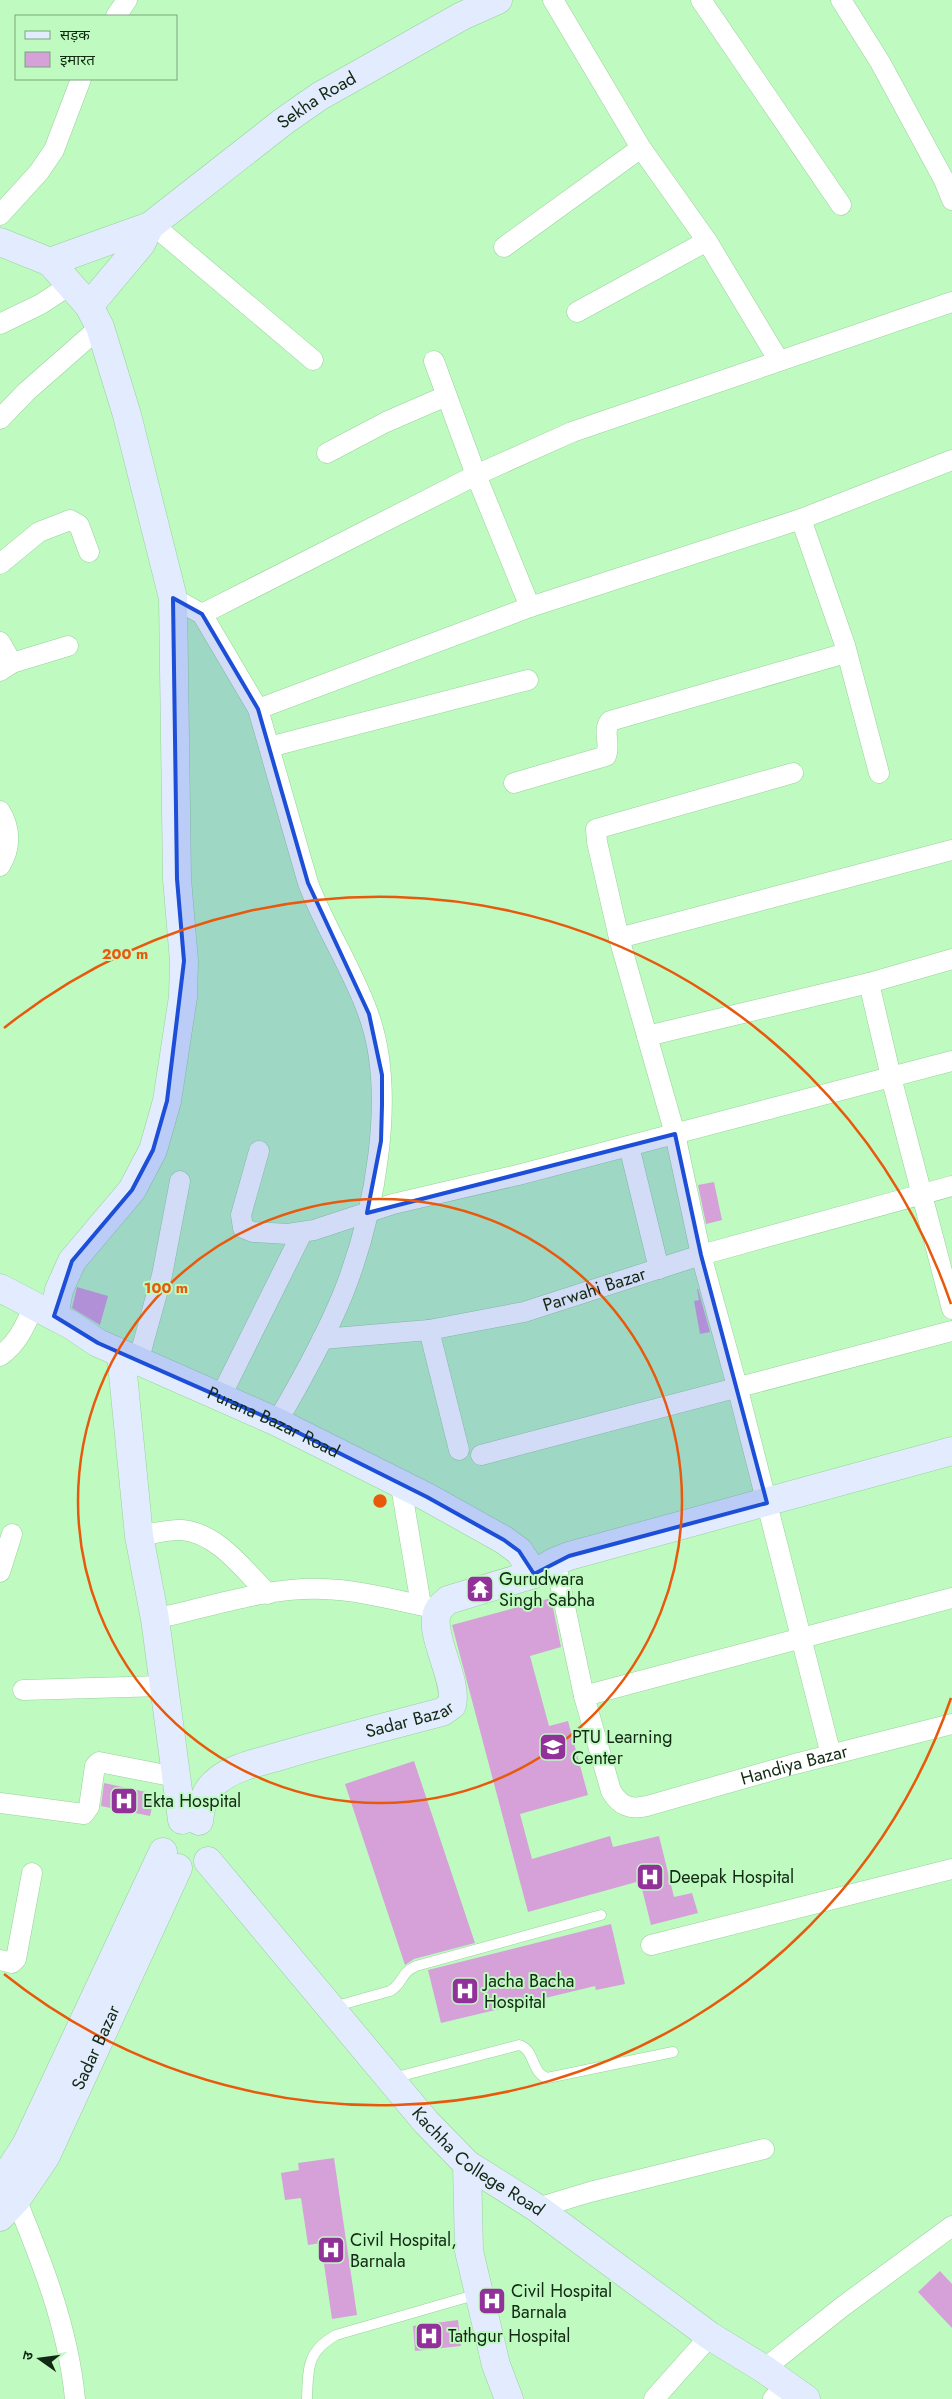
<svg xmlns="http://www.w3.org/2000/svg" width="952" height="2399" viewBox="0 0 952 2399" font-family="Jost,'Noto Sans Devanagari',sans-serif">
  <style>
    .building { fill: #d6a1d8 }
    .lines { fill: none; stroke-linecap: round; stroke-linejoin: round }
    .lane-casing { stroke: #98d19a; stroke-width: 11 }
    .street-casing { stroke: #98d19a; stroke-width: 21 }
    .secondary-casing { stroke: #98d19a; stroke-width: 29 }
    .lane { stroke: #fff; stroke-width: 10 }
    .street { stroke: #fff; stroke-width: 20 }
    .secondary { stroke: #e3ecfe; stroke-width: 28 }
    .marked { fill: #1d4ed8; fill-opacity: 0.2; stroke: #1d4ed8; stroke-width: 4; stroke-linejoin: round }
    .ring { fill: none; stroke: #e8590c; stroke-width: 2.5 }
    .labels { text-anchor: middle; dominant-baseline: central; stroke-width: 4; stroke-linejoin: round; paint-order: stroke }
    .street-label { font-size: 18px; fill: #122913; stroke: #bffac1 }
    .poi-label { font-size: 18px; fill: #122913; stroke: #bffac1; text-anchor: start }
    .centre { fill: #e8590c; stroke: #bffac1; stroke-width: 2.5 }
    .ring-label { font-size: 15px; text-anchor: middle; font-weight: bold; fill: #e8590c; stroke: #bffac1; stroke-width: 4; stroke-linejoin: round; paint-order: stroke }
  </style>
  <rect width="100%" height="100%" fill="#bffac1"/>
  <!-- building -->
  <path class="building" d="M714,1182l8,38 -16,4 -8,-39z
    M77,1287l31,9 -8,29 -28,-17z
    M697,1289h1l12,43 -10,2 -6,-33 5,-1z
    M551,1598l10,49 -31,9 19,70 19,-5 20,74 -68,19 12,45 78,-23 3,11 46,-11 15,61 18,-4 6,20 -47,12 -11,-44 -112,31 -76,-287z
    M414,1761l61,182 -61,16 -9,6 -60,-181z
    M104,1783l51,11 -5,22 -49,-10z
    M611,1924l14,60 -29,6 -1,-4 -154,37 -13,-53z
    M334,2158l23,157 -25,4 -11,-76 -13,2 -7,-47 -16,2 -4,-27 18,-3 -1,-7z
    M940,2271l12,13v44l-34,-36z
    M458,2320l3,26 -46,5 -2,-25z"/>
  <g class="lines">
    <!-- lane casing -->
    <g class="lane-casing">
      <path id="lane" d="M333,2007l57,-16c13,-7 10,-18 26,-25l185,-51
        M393,2078l126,-33c16,4 12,28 28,33l126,-26
        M307,2399c1,-31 0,-48 29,-64l142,-41"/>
    </g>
    <!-- street casing -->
    <g class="street-casing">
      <g id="street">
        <path d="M553,0l88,148 66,93 72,120"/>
        <path d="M701,0l140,205"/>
        <path d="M841,0l39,62 64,118 8,20"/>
        <path d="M116,16l11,-16"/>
        <path d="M0,215l39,-43 15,-22 27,-71"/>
        <path d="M152,224l161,136"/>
        <path d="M504,247l137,-99"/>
        <path d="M577,312l130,-71"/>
        <path d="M0,324l41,-20 29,-19"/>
        <path d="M434,361l42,114 54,132"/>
        <path d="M0,419l26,-27 74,-65"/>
        <path d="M327,453l59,-31 60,-26"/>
        <path d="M801,519l44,126 34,128"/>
        <path d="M0,564l39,-32 31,-12 9,5 10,27"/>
        <path d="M173,598l29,16 56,95 50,174c17,45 44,85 60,130 30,81 6,203 -25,281 -18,44 -42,87 -66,128"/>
        <path d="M202,614l274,-139 96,-43 380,-130"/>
        <path d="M0,642l12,21 -12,8"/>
        <path d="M12,663l56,-17"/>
        <path d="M258,709l272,-102 271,-88 151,-59"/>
        <path d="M269,747l259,-67"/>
        <path d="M793,773l-197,56 1,13 22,96 28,98 222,-53 83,-24"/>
        <path d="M514,783l92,-27c5,-12 -4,-25 4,-35l236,-68"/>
        <path d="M0,811c11,18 11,37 0,55"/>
        <path d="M619,938l333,-88"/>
        <path d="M869,983l22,94 61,232"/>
        <path d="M647,1036l28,98 26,121 36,131 94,369"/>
        <path d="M629,1146l30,123"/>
        <path d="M259,1151l-18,64 2,13 10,4 35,2 26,-4 79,-26 125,-29 434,-114"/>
        <path d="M429,1330l30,120"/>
        <path id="s1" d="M322,1339l107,-9 95,-18 177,-57 251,-69"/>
        <path d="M0,1356c18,-13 25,-30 34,-50"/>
        <path d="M138,1362l24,-87 18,-94"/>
        <path d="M220,1398l82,-165"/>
        <path d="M481,1455l471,-124"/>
        <path d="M401,1486l20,119"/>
        <path d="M139,1536c14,-2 29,-7 43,-6 36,3 62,40 86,64"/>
        <path d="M0,1572l12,-38"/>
        <path id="s2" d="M558,1574l26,122 27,95c9,15 19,19 36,15l144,-41 161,-41"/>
        <path d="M155,1619c54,-12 112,-32 168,-30 39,1 78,13 116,20"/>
        <path d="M23,1690l140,-4"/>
        <path d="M584,1696l368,-98"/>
        <path d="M0,1803l84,11 5,-7 6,-41 4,-4 77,15"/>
        <path d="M651,1945l301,-76"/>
        <path d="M0,1960l12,3 4,-4 16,-86"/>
        <path d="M12,2189c28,68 56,136 63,210"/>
        <path d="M537,2208l53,-16 174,-43"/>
        <path d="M764,2369l78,-62 110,-81"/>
        <path d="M654,2399l56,-63"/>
        <path d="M773,2399l13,-15"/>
      </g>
    </g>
    <!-- secondary casing -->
    <g class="secondary-casing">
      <g id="secondary">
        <path id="s3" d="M0,242l50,20 100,-36 134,-105 36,-25 142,-80 36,-16"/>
        <path d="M50,262l39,44 11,21 27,88 46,183 4,281 7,82 -1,36 -16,104 -14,49 -21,40 -60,71 -13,29 -5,26"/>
        <path d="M89,306l52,-62 9,-18"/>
        <path id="s4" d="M0,1288l71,37 27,18 179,79 150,75 77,43 15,11 15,23"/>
        <path d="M121,1354l18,182 16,83 27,201"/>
        <path id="s5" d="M199,1821c2,-16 5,-30 18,-40 16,-14 43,-19 63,-25 54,-16 108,-30 162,-44l10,-7c7,-26 -27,-75 -13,-96 2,-3 6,-6 9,-9l86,-26 20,-12 15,-6 383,-105"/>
        <path id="s6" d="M208,1861l218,261 41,42 70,44 173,128 54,33 42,30"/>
        <path d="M467,2164l2,87 27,114 13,34"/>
        <path d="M0,2185l26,-40 137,-293"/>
        <path id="s7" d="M0,2217l16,-17 30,-44 132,-288"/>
      </g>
    </g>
    <!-- lane -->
    <use href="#lane" class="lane"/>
    <!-- street -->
    <use href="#street" class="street"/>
    <!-- secondary -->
    <use href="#secondary" class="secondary"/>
  </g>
  <!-- marked area -->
  <path class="marked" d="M173,598l29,16 56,95 50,174 61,131 13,61v30l-1,36 -14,72 308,-79 26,121 66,248 -198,53 -35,18 -15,-23 -15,-11 -77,-43 -150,-75 -179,-79 -44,-27 18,-55 60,-71 21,-40 14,-49 17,-140 -7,-82z"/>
  <!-- distance rings -->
  <g class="ring">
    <circle cx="380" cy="1501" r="302"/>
    <path d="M951 1698A604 604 0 0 1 4 1974M4 1028A604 604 0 0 1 951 1304"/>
  </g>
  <!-- icons -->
  <defs>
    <g id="temple-square" transform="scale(1.4375)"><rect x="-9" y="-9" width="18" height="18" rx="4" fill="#923199" stroke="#bffac1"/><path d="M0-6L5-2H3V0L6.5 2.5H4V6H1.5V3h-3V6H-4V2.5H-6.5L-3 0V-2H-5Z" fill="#fff"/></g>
    <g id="school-square" transform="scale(1.4375)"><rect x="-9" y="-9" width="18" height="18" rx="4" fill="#923199" stroke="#bffac1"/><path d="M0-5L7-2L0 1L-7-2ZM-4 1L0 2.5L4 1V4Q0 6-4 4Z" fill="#fff"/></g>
    <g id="hospital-square" transform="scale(1.4375)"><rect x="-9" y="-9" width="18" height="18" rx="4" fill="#923199" stroke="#bffac1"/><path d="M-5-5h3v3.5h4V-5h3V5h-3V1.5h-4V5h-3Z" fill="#fff"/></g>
  </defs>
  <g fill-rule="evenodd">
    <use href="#temple-square" x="480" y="1589"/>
    <use href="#school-square" x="553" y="1747"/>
    <use href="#hospital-square" x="124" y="1801"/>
    <use href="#hospital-square" x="650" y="1877"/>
    <use href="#hospital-square" x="465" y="1991"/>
    <use href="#hospital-square" x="331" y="2250"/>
    <use href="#hospital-square" x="492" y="2301"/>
    <use href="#hospital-square" x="429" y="2336"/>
  </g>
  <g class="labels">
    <!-- street labels -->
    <g class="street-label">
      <text stroke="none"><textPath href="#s3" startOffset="369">Sekha Road</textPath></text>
      <text stroke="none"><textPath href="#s1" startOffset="278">Parwahi Bazar</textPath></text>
      <text stroke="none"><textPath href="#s4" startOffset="305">Purana Bazar Road</textPath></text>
      <text stroke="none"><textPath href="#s5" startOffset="248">Sadar Bazar</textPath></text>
      <text stroke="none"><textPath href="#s2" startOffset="419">Handiya Bazar</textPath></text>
      <text stroke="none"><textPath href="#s7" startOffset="196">Sadar Bazar</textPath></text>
      <text stroke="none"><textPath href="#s6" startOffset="406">Kachha College Road</textPath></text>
    </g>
    <!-- poi labels -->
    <g class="poi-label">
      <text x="499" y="1579">Gurudwara<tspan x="499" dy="21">Singh Sabha</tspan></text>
      <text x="572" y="1737">PTU Learning<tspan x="572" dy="21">Center</tspan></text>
      <text x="143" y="1801">Ekta Hospital</text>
      <text x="669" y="1877">Deepak Hospital</text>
      <text x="484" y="1981">Jacha Bacha<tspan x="484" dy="21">Hospital</tspan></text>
      <text x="350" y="2240">Civil Hospital,<tspan x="350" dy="21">Barnala</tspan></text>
      <text x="511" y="2291">Civil Hospital<tspan x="511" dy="21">Barnala</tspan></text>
      <text x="448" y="2336">Tathgur Hospital</text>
    </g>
  </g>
  <circle cx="380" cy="1501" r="8" class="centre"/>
  <g class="ring-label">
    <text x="125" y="959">200 m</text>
    <text x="166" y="1293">100 m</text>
  </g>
  <!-- legend -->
  <rect x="15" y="15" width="162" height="65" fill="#bffac1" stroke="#7aa67b"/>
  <rect x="25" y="31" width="25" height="8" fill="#e3ecfe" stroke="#7aa67b"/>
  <text x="60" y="40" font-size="15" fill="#122913">सड़क</text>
  <rect x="25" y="52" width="25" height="15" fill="#d6a1d8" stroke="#7aa67b"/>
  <text x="60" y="65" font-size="15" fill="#122913">इमारत</text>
  <!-- north arrow -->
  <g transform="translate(40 2359) rotate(284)" stroke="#bffac1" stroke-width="4" paint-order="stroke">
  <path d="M0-4L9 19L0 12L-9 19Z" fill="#122913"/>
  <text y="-8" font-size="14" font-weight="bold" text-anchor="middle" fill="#122913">उ</text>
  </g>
</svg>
